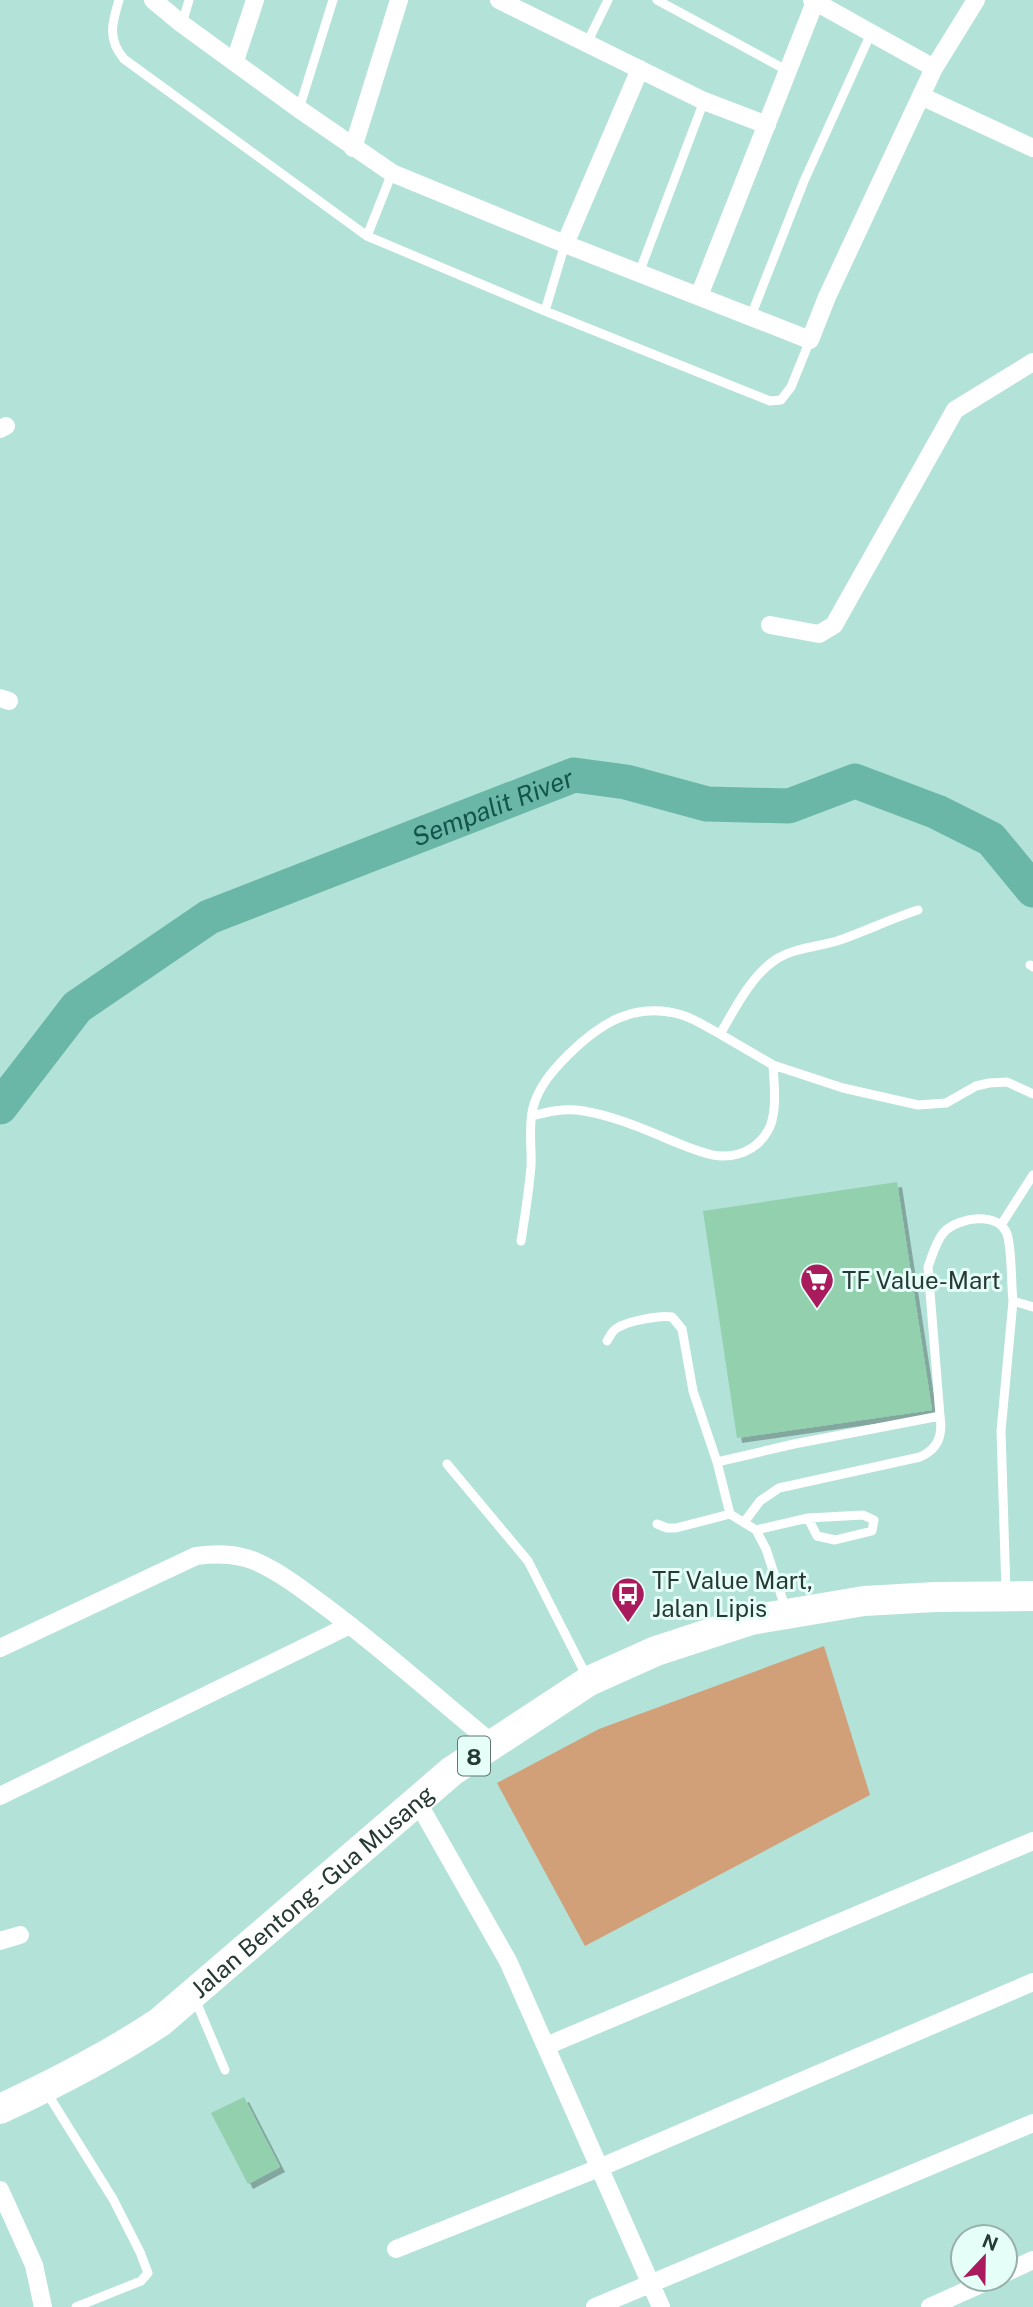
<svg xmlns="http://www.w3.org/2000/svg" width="1033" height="2307" viewBox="0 0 1033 2307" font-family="'Public Sans',sans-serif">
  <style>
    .green { fill: #d19f78 }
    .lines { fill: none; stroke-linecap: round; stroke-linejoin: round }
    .river { stroke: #6ab7a8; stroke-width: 35 }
    .building { fill: #92d0ae; filter: url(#shadow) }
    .lane { stroke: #fff; stroke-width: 9 }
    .street { stroke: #fff; stroke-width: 18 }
    .primary { stroke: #fff; stroke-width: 30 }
    .labels { text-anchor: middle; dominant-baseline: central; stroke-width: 6; stroke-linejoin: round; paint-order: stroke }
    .shield { fill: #e6fef8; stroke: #607470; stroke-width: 2 }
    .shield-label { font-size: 23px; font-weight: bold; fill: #263935 }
    .poi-label { font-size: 24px; fill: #263935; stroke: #e6fef8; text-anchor: start }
    .street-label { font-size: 24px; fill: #263935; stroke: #e6fef8 }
    .water-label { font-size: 26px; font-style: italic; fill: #13554a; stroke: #e6fef8 }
  </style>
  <defs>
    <filter id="shadow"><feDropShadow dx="5" dy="5" stdDeviation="0" flood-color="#0004"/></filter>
  </defs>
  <rect width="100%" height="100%" fill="#b3e2d8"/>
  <!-- green -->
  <path class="green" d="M824,1646l46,149 -285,151 -88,-163 102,-54z"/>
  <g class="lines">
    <!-- river -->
    <path class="river" id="s1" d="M0,1107l77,-100 132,-90 365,-142 52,7 81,22 82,2 66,-25 82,31 54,27 42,51"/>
  </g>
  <!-- building -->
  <path class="building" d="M897,1182l35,228 -195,28 -34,-227z
    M244,2097l36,70 -32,17 -37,-71z"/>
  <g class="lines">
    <!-- lane -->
    <path class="lane" d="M119,0c-7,23 -12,39 5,59l243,177 178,75 225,90 11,-1 10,-13 19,-47
      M657,0l131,71
      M182,24l7,-24
      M587,43l21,-43
      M299,109l34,-109
      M367,236l25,-63
      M639,273l65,-172
      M545,311l20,-67
      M751,316l53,-135 68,-150
      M1030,965l3,2
      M720,1034l53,31 70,23 75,17 28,-2 30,-17 13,-3 18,-1 26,12
      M532,1116c18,-5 33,-8 52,-5 35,6 68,22 101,35 11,4 24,10 36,10 22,1 42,-11 50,-32 6,-19 3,-40 2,-59
      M1001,1225l32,-50
      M521,1241c4,-25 8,-50 10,-75 1,-18 -3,-40 2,-58 5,-21 20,-38 35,-53 32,-32 67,-54 114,-40 13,4 26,13 38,19 15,-25 30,-57 55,-74 18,-12 42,-13 62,-19 27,-9 53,-22 81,-31
      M607,1341c3,-5 5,-10 10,-13 11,-7 43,-13 55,-11l10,12 11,62 24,71 13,52 -54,14h-9l-10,-4
      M717,1462l77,-18 146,-28 -12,-149c4,-11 8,-26 16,-35 15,-15 54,-21 63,2 5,14 4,50 6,67l20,6
      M447,1464l81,97 59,116
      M730,1514l26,16 10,19 20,61
      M745,1521l15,-20 19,-13 141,-31c18,-8 23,-21 20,-41
      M756,1530l52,-12 55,-3 11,5 -2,11 -37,9 -18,-4 -9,-18
      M1006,1592l-5,-161 12,-130
      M195,1999l30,71
      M47,2093l66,106 27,53 8,21 -7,8 -65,26"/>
    <!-- street -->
    <path class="street" d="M153,0l29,24 117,85 93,64 173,71 245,96 17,-43 107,-229
      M499,0l205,101 63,24
      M812,0l122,68 42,-68
      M235,61l20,-61
      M921,96l112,52
      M353,148l46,-148
      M565,244l75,-175
      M699,296l116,-294
      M0,429l6,-3
      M770,625l49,9 15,-9 121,-215 78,-48
      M0,698l9,3
      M0,1648l196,-92c22,-3 43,-3 63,7 26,12 49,31 71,47 56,42 108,89 162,133
      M0,1796l350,-171
      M417,1801l91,160 153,346
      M0,1941l20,-6
      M546,2046l487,-205
      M0,2190l34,75 9,42
      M396,2249l203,-81 434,-186
      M1005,2273l28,-13
      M595,2307l438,-184
      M930,2307l62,-28"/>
    <!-- primary -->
    <path class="primary" id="s2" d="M0,2109c56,-26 109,-53 160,-87l292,-251 137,-90 67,-30 95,-31 113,-19 71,-4 98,-1"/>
  </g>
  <!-- icons -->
  <defs>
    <g id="supermarket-pin" transform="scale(1.75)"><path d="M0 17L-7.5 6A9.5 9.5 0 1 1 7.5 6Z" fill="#a91b5c" stroke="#e6fef8"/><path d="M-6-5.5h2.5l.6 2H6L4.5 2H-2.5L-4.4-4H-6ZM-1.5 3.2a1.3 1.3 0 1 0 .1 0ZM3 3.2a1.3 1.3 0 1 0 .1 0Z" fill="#fff"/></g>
    <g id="bus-pin" transform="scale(1.75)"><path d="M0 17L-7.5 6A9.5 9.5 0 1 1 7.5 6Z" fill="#a91b5c" stroke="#e6fef8"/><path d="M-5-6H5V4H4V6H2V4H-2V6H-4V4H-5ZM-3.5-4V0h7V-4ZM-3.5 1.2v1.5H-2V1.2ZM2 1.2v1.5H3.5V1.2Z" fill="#fff"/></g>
  </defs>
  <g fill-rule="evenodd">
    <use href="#supermarket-pin" x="817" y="1280"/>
    <use href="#bus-pin" x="628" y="1594"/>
  </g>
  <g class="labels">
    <!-- shield labels -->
    <rect class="shield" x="458" y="1736.5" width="32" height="39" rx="5"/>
    <g class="shield-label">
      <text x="474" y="1756">8</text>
    </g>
    <!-- poi labels -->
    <g class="poi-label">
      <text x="842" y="1280">TF Value-Mart</text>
      <text x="652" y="1580">TF Value Mart,<tspan x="652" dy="28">Jalan Lipis</tspan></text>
    </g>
    <!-- street labels -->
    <g class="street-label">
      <text stroke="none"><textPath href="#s2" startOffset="383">Jalan Bentong - Gua Musang</textPath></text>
    </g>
    <!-- water labels -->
    <g class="water-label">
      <text stroke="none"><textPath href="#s1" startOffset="590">Sempalit River</textPath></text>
    </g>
  </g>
  <!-- north arrow -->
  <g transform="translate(984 2258) rotate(22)"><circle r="33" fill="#e6fef8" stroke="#99afaa" stroke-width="2"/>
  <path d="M0-5L12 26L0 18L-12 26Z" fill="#a91b5c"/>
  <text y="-10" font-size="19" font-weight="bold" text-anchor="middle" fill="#263935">N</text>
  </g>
</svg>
